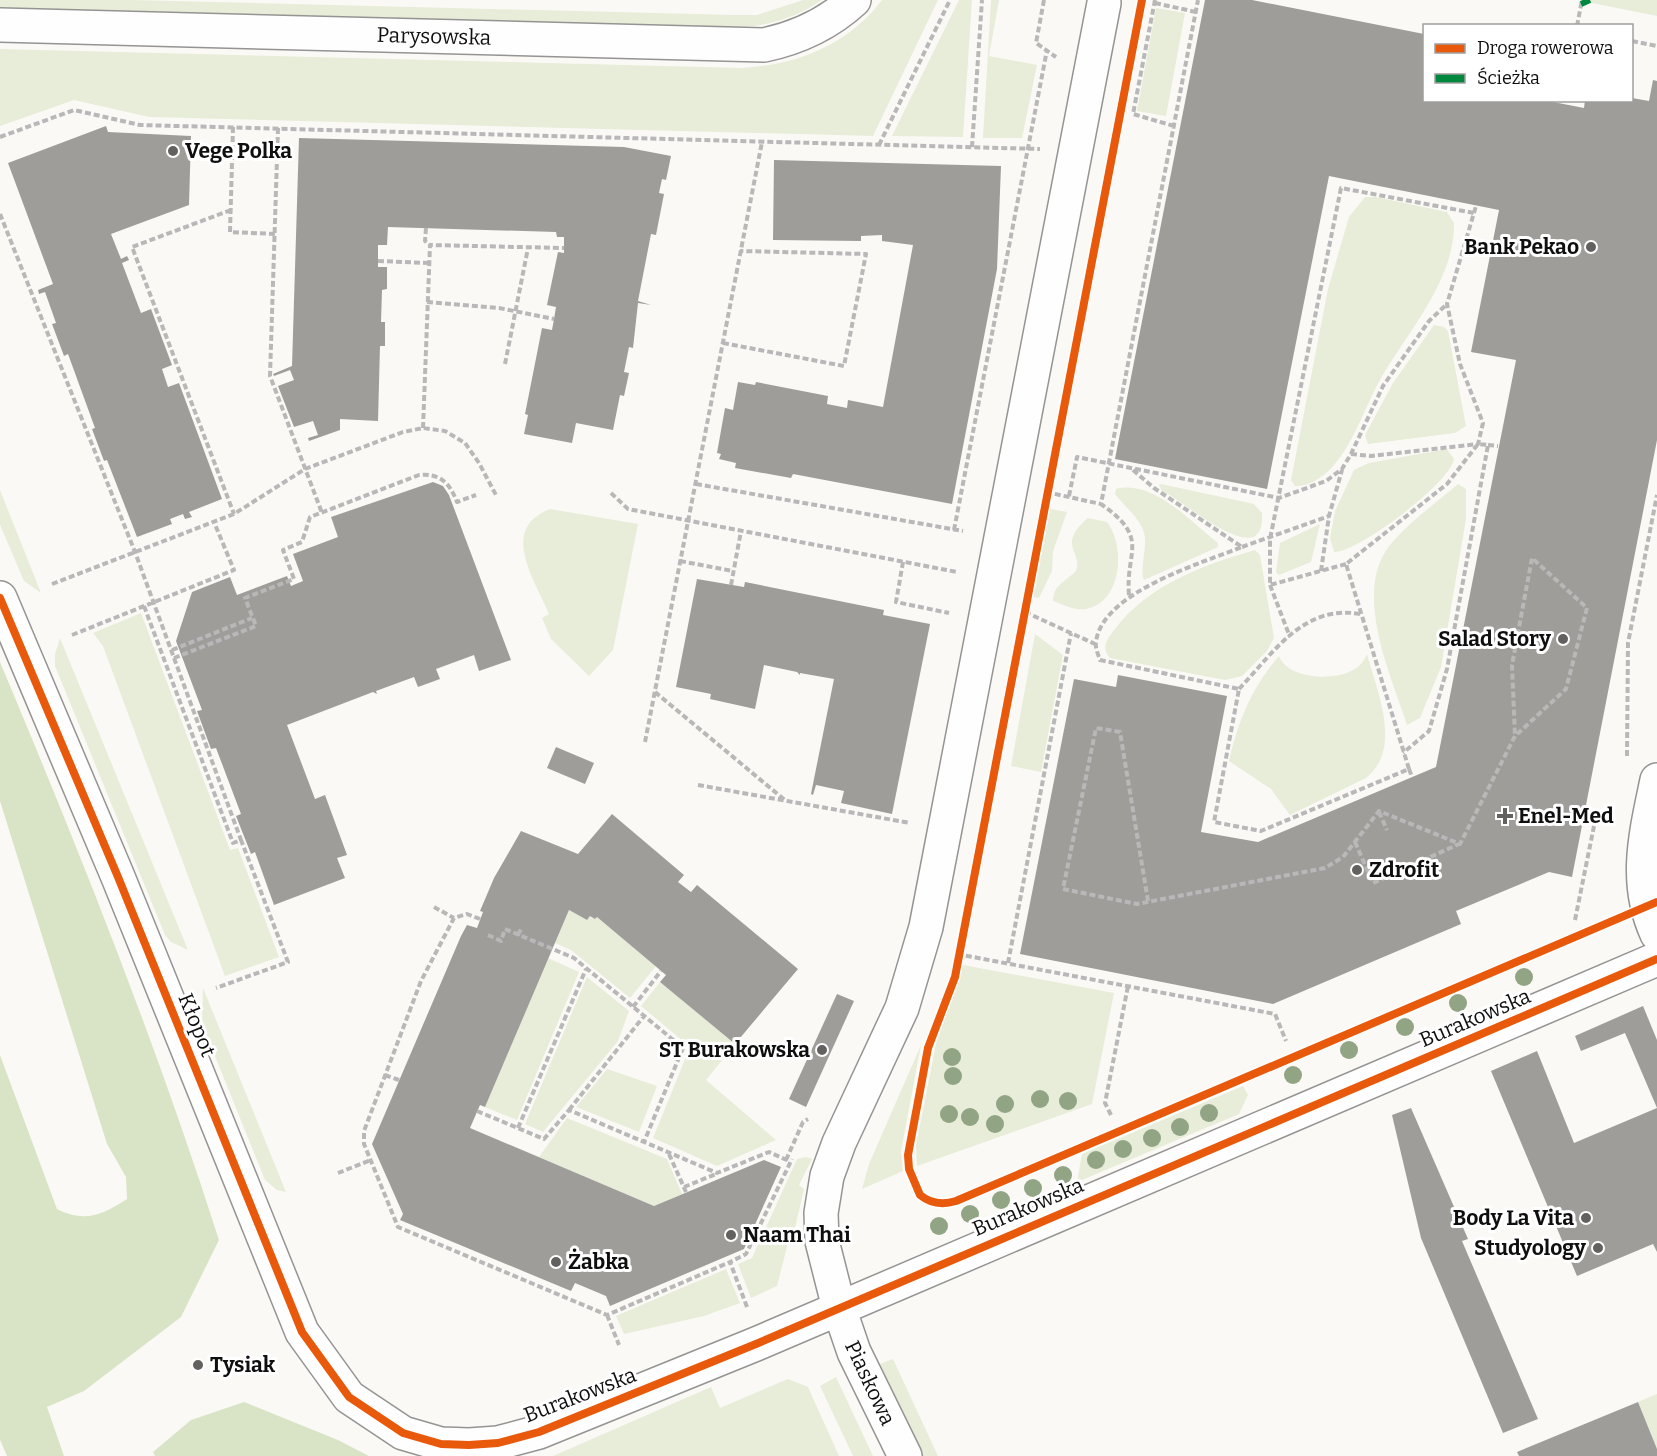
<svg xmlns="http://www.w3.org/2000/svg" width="1657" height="1456" viewBox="0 0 1657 1456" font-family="Bitter,serif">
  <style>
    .green { fill: #e7edd8 }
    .forest { fill: #d9e4c7 }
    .building { fill: #9f9d9a }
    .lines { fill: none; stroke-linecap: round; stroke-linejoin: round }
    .minor-casing { stroke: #959493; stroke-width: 36 }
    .path { stroke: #b9b8b8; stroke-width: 4; stroke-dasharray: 6 3; stroke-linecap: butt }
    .minor { stroke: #fefefe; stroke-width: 33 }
    .quiet { stroke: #00873e; stroke-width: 6; stroke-dasharray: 12 6; stroke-linecap: butt }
    .cycleway-casing { stroke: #fff; stroke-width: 11 }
    .cycleway { stroke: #e8590c; stroke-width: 8 }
    .tree { fill: #91a484 }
    .poi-dot { fill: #626160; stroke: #fff; stroke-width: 2 }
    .labels { text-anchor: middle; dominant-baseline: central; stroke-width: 6; stroke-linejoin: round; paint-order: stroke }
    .street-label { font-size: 21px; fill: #0f0f0f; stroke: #fff }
    .poi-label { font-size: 21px; font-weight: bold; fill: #0f0f0f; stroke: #fff; text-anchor: start }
  </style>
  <rect width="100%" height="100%" fill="#fbf9f5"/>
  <!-- green -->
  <path class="green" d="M0,0h133l601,15h23l46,-15h19c-27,18 -55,27 -88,27l-734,-19z
    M882,0h56l-65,136 -724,-19 -75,-17 -74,26v-77l742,19c55,-3 106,-23 140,-68z
    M959,0h13l-9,137 -71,-1z
    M991,0h8l-10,56 48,9 -15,73h-39z
    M1587,0h70v16l-70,-14z
    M1156,8l29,5 -19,103 -29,-5z
    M1365,197h11l71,15 7,11c1,58 -47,109 -74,157 -14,25 -27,64 -46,85 -9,11 -25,22 -39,21l-4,-6 37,-191 21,-72z
    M1434,325l10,2 4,4 18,95 -11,7 -87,11 -3,-9 28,-52z
    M1447,449l7,10c-3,23 -96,94 -120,93l-4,-14 5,-27 19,-41 15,-7z
    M1161,484l93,20 8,9c4,63 -78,-13 -100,-22l-3,-6z
    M1458,484l8,5v30l-25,148 -21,51 -13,7c-16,-50 -55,-133 -17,-180 19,-23 46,-42 68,-61z
    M1119,488c37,-6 72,34 99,55v4l-74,33c-5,-10 4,-34 0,-47 -4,-15 -20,-27 -29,-39l1,-5z
    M0,490l41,103 -17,-12 -24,-56z
    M550,509l88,15 -25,126 -24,26 -38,-37 -9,-21 7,-4c-15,-36 -50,-85 1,-105z
    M1050,509l17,3 -14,39 -1,20 -13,27 -6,-1z
    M1088,518l19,4c19,24 15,82 -22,87 -10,2 -23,-5 -32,-8 0,-16 13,-20 23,-30 7,-19 -20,-26 12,-53z
    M1320,524l-9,38 -32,13 -3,-3 4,-29z
    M1255,550l5,5 14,83 -7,13 -25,25 -17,4 -115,-22c-10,-11 -2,-20 5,-29 33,-44 88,-64 140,-79z
    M141,613l89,237 8,-2 41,109 -54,19 -122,-330 -10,-13z
    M1035,634l28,21 -22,117 -30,-6z
    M60,638l128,312 -17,-8 -6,-7 -110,-269v-12z
    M1367,654c10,38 36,94 -1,124l-76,37 -19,-26 -42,-28c9,-40 23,-74 50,-105 9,23 53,25 72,15 8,-3 13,-10 16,-17z
    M569,910l18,10 3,-4 5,3 2,-2 59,49 -26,32 -59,-48 -16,-7z
    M548,958l31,14 -62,148 -32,-13z
    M963,965l151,28 -22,111 -175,62 -1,-21 20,-101z
    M587,977l42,34 -11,30 -75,91 -18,-8z
    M660,982l75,62 -29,36 70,60 -59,26 -64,-28 37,-91 -49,-41z
    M203,988l83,204 -9,-2 -12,-10 -63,-156z
    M921,1045l-20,106 2,20 -41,18 7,-25z
    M607,1069l50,17 -18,46 -63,-25z
    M1243,1086l5,9 -9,19 -162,68 5,-28z
    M567,1118l100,41 15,35 -28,12 -115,-49z
    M806,1157l6,2 -13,26 5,4 -12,52 -4,2 -11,43 -26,12 -13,-34 14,-6 45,-99z
    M726,1269l14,34 -36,13 -80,18 -8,-18z
    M893,1359l45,97h-15l-43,-92z
    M836,1377l37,79h-20l-33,-70z
    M788,1379l20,8 31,69h-286l158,-69 9,21z
    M1657,1394v55l-19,-47z"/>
  <!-- forest -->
  <path class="forest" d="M0,662c80,190 156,381 219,578l-38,77 -97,74 -37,16 17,49h-57l-7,-16v-385l57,154c28,14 45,6 70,-10l-1,-22 -19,-33 -107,-343z
    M244,1402l94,38 31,16h-214l-2,-4 38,-32z"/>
  <!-- building -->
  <path class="building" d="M1205,0h47l172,34v66h119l41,8 1,-8h47v-2l17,3 4,-21 4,1v359l-85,437 -23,-5 -93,39 5,13 -188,80 -253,-50 54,-275 42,8 2,-12 109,21 -26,136 57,10 178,-75 80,-407 -45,-8 28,-142 -170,-34 -62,313 -152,-30z
    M106,126l2,6 83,4 -2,69 -78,29 10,25 6,-3 2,4 -7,3 19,50 10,-4 21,56 -10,4 6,18 11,-4 43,116 -33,13 3,5 -7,2 -2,-5 -13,5 2,5 -35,13 -30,-77 -3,1 -12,-32 3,-1 -27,-74 -4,2 -12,-32 4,-1 -11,-31 -6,2 -1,-4 15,-6 -45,-121z
    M299,138l325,9 47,9 -5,24 -4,-1 -3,14 5,1 -8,41 -5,-1 -13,67 13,4 -13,-2 -5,45 -4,-1 -5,25 5,1 -5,23 -4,-1 -7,35 -37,-7 -4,20 -48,-9 4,-19 -3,-1 17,-86 10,2 2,-11 2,-12 -9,-2 11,-53 6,1v-16h-7l-1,-5 -168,-5 -1,18h-9v22h9v22l-5,1 -1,32h4v24h-5l-2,75 -38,-2v11l-31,11 -1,-3 10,-3 -5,-14 -19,6 -16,-41 16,-6 -4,-10 -16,6 -1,-2 19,-8z
    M774,160l227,6 -4,103 -45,235 -159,-30 -2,4 -56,-10 1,-5 -17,-4 2,-5 -4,-1 8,-45 8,2 5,-28 17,3 1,-3 72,14 -1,8 20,4 1,-8 35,7 30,-162 -31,-4v-6l-21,1v5l-88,-1z
    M433,482l10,4 6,9 62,165 -32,11 -5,-16 -38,14 4,10 -22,8 -4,-10 -38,14 1,3 -4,-2 -86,33 28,74 10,-4 22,60 -10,3 8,20 -71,27 -19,-53 -4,2 -15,-38 5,-2 -25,-66 -5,1 -14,-38 5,-1 -26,-69 16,-49 38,-15 7,18 50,-19 4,10 12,-5 -10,-27 45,-17 -7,-20z
    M697,579l47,8 1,-5 139,28 -1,5 47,9 -38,190 -51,-11 3,-12 -28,-6 -3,10 -2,-1 23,-115 -34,-6v2l-3,-3 -33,-7 -9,44 -45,-10 1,-5 -35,-7z
    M556,747l38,16 -9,21 -38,-16z
    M612,814l72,61 -6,7 13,10 6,-7 101,84 -63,75 -75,-62 6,-7 -69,-58 -2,2 -5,-3 -3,4 -18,-10 -84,197 -5,-2 -10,23 184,78 110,-46 17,7 -37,82 -134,57 -4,-10 -31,-13 -4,8 -171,-71 3,-6 -31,-70 89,-208 6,-11 10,3 6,-16 -3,-1 14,-33 27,-47 57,23z
    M837,994l17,7 -48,106 -17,-8z
    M1643,1006l14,34v212l-4,-8 -76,32 -86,-205 46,-20 37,92 83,-35 -32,-75 -44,18 -6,-15z
    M1411,1108l57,131 -6,2 76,178 -35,14 -82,-195 -29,-123z
    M1638,1402l19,47v7h-138l-2,-4z"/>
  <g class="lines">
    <!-- minor casing -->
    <g class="minor-casing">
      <g id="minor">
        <path id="s1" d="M0,25l764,20c33,-7 65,-22 90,-45"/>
        <path d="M0,598l118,279 184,455 47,65 54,36 38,11 28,1 29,-2 41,-11 217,-88 901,-385"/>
        <path d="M1657,780c-11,53 -24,102 0,154"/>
        <path d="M905,1456l-51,-104 -15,-44 -17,-67 -1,-28 6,-37 12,-33 63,-135 24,-81 178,-924"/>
      </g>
    </g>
    <!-- path -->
    <path class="path" d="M1044,0l-8,43 20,14
      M1155,0l-22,114 41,12
      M1155,3l41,9
      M1577,26l5,-26
      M1632,41l25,5
      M1551,102l1,-2
      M233,127l-3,105 45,2
      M278,128l-8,248 52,137
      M0,137l74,-27 66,15 900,24
      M879,145l71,-145
      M972,147l10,-147
      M231,210l-99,37 102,267
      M0,214l135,338 106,288
      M426,228l-1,13 5,4
      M378,261l51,2
      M427,302l72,6 55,11
      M723,343l121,23 22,-112 -126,-3
      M505,364l23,-116
      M423,428l7,-183 134,3
      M1488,445l10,1
      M1351,454l20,2 107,-12 5,-21 -23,-59 -13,-60 29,-98
      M1133,470l21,18 88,59c-40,16 -140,45 -146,95 -1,6 2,12 4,18l139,29 -25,133 47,9 148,-62 -63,-205 101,-80 31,-40 10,1 -41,224 -18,62 -26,22
      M696,484l267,47
      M1046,492l55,12
      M611,493l17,16 329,63
      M1069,496l8,-39 202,41 47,-17 16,-12 9,-15 32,-68 46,-65 18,-17
      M954,530l93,-480
      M1242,547l87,-31
      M680,561l53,10
      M903,562l-7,40 53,11
      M1346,564l-76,21v-46l71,-351 133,25
      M1321,571l8,-55 13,-46
      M52,584l182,-70 71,-45 98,-37 20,-4 22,3 20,12 14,20 18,34
      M731,585l10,-54
      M1270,585l20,52
      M1129,595c-4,-44 22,-56 -28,-91l97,-504
      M144,606l89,237 8,-3 47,122 -72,26
      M1025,612l70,32
      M72,635l162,-65 -20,-48
      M172,650l80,-32
      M174,658l82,-32 -11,-28 49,-19 -11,-29 19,-8 8,-25 109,-42c22,-2 31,9 38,27l19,-7
      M1239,689c35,-37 65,-85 121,-75
      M655,692l131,109
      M645,742l117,-600
      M1627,756l1,-113 29,-148
      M1409,769l3,8
      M698,785l212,38
      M1379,812l8,18
      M1355,842l18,41 86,-39
      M1148,901l-28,-169 -24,-4 -33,161 74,15 188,-36 18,-11 36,-46 81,33 55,-108 51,-47 21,-81 -55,-50 -20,107 3,71
      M434,907l20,11
      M480,919l-13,-5 -13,4 -33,63 -57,150v13l34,83 209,88 123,-53
      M1575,920l19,-94 17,-13
      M488,935l13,6 4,-12 69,29 109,90 -39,94
      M518,935l4,-8
      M957,954l318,60 11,27
      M1008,963l63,-330
      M633,1007l28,-36
      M385,1075l14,5
      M569,1110l75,-94
      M477,1111l67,28 25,-29 148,63 52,-21 20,9
      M1111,1115l-6,-12 23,-117
      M518,1128l68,-159
      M669,1154l17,38
      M786,1160l17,-38 5,-3
      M338,1173l33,-13
      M684,1187l32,-13
      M747,1307l-17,-45 16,-8 46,-95
      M607,1315l12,30"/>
    <!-- minor -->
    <use href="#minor" class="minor"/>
    <!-- quiet -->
    <path class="quiet" d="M1581,4l9,-4"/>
    <!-- cycleway casing -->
    <g class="cycleway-casing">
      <path id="cycleway" d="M1142,0l-187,977 -27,71 -20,107 1,14 11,26c11,9 23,10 36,6l701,-299
        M0,598l118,279 184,455 47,65 54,36 38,11 28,1 29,-2 41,-11 217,-88 901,-385"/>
    </g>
    <!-- cycleway -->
    <use href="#cycleway" class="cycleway"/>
  </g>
  <!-- trees -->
  <g class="tree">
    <circle cx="1524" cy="977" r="9"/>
    <circle cx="1458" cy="1003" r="9"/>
    <circle cx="1405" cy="1027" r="9"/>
    <circle cx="1349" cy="1050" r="9"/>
    <circle cx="952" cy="1057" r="9"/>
    <circle cx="1293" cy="1075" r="9"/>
    <circle cx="953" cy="1076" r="9"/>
    <circle cx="1040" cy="1099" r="9"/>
    <circle cx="1068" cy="1101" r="9"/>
    <circle cx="1005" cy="1104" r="9"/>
    <circle cx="1209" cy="1113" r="9"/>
    <circle cx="949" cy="1114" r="9"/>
    <circle cx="970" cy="1117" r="9"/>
    <circle cx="995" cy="1124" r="9"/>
    <circle cx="1180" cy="1127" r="9"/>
    <circle cx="1152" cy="1138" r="9"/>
    <circle cx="1123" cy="1149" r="9"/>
    <circle cx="1096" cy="1160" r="9"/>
    <circle cx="1063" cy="1175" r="9"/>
    <circle cx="1033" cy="1188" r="9"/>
    <circle cx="1001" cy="1200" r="9"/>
    <circle cx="970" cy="1214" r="9"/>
    <circle cx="939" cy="1226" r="9"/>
  </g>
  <!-- markers -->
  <g class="poi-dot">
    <circle cx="173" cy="151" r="6"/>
    <circle cx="1591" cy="247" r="6"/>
    <circle cx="1563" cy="639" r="6"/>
    <path d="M1502 807h6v6h6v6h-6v6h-6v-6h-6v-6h6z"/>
    <circle cx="1357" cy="870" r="6"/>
    <circle cx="822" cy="1050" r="6"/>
    <circle cx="1586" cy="1218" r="6"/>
    <circle cx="731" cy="1235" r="6"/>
    <circle cx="1598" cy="1248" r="6"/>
    <circle cx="556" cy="1262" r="6"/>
    <circle cx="198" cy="1365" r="6"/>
  </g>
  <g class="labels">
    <!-- street labels -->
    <g class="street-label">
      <text stroke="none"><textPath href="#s1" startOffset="434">Parysowska</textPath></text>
      <text transform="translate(1475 1018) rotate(-23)">Burakowska</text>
      <text transform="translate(197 1025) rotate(68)">Kłopot</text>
      <text transform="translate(1028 1207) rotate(-23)">Burakowska</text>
      <text transform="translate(870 1383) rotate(65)">Piaskowa</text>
      <text transform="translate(580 1395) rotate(-21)">Burakowska</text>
    </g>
    <!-- poi labels -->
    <g class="poi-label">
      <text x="185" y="151">Vege Polka</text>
      <text x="1579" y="247" text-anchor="end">Bank Pekao</text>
      <text x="1551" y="639" text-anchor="end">Salad Story</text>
      <text x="1518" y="816">Enel-Med</text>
      <text x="1369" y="870">Zdrofit</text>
      <text x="810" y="1050" text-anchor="end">ST Burakowska</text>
      <text x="1574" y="1218" text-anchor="end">Body La Vita</text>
      <text x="743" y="1235">Naam Thai</text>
      <text x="1586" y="1248" text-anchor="end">Studyology</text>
      <text x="568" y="1262">Żabka</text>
      <text x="210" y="1365">Tysiak</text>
    </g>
  </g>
  <!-- legend -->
  <rect x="1423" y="24" width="210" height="78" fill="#ffffff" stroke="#9f9f9f" stroke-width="1.5"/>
  <rect x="1435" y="44" width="30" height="9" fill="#e8590c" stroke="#9f9f9f" stroke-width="1.5"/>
  <text x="1477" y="54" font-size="18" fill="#0f0f0f">Droga rowerowa</text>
  <rect x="1435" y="74" width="30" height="9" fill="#00873e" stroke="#9f9f9f" stroke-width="1.5"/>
  <text x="1477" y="84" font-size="18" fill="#0f0f0f">Ścieżka</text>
</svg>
